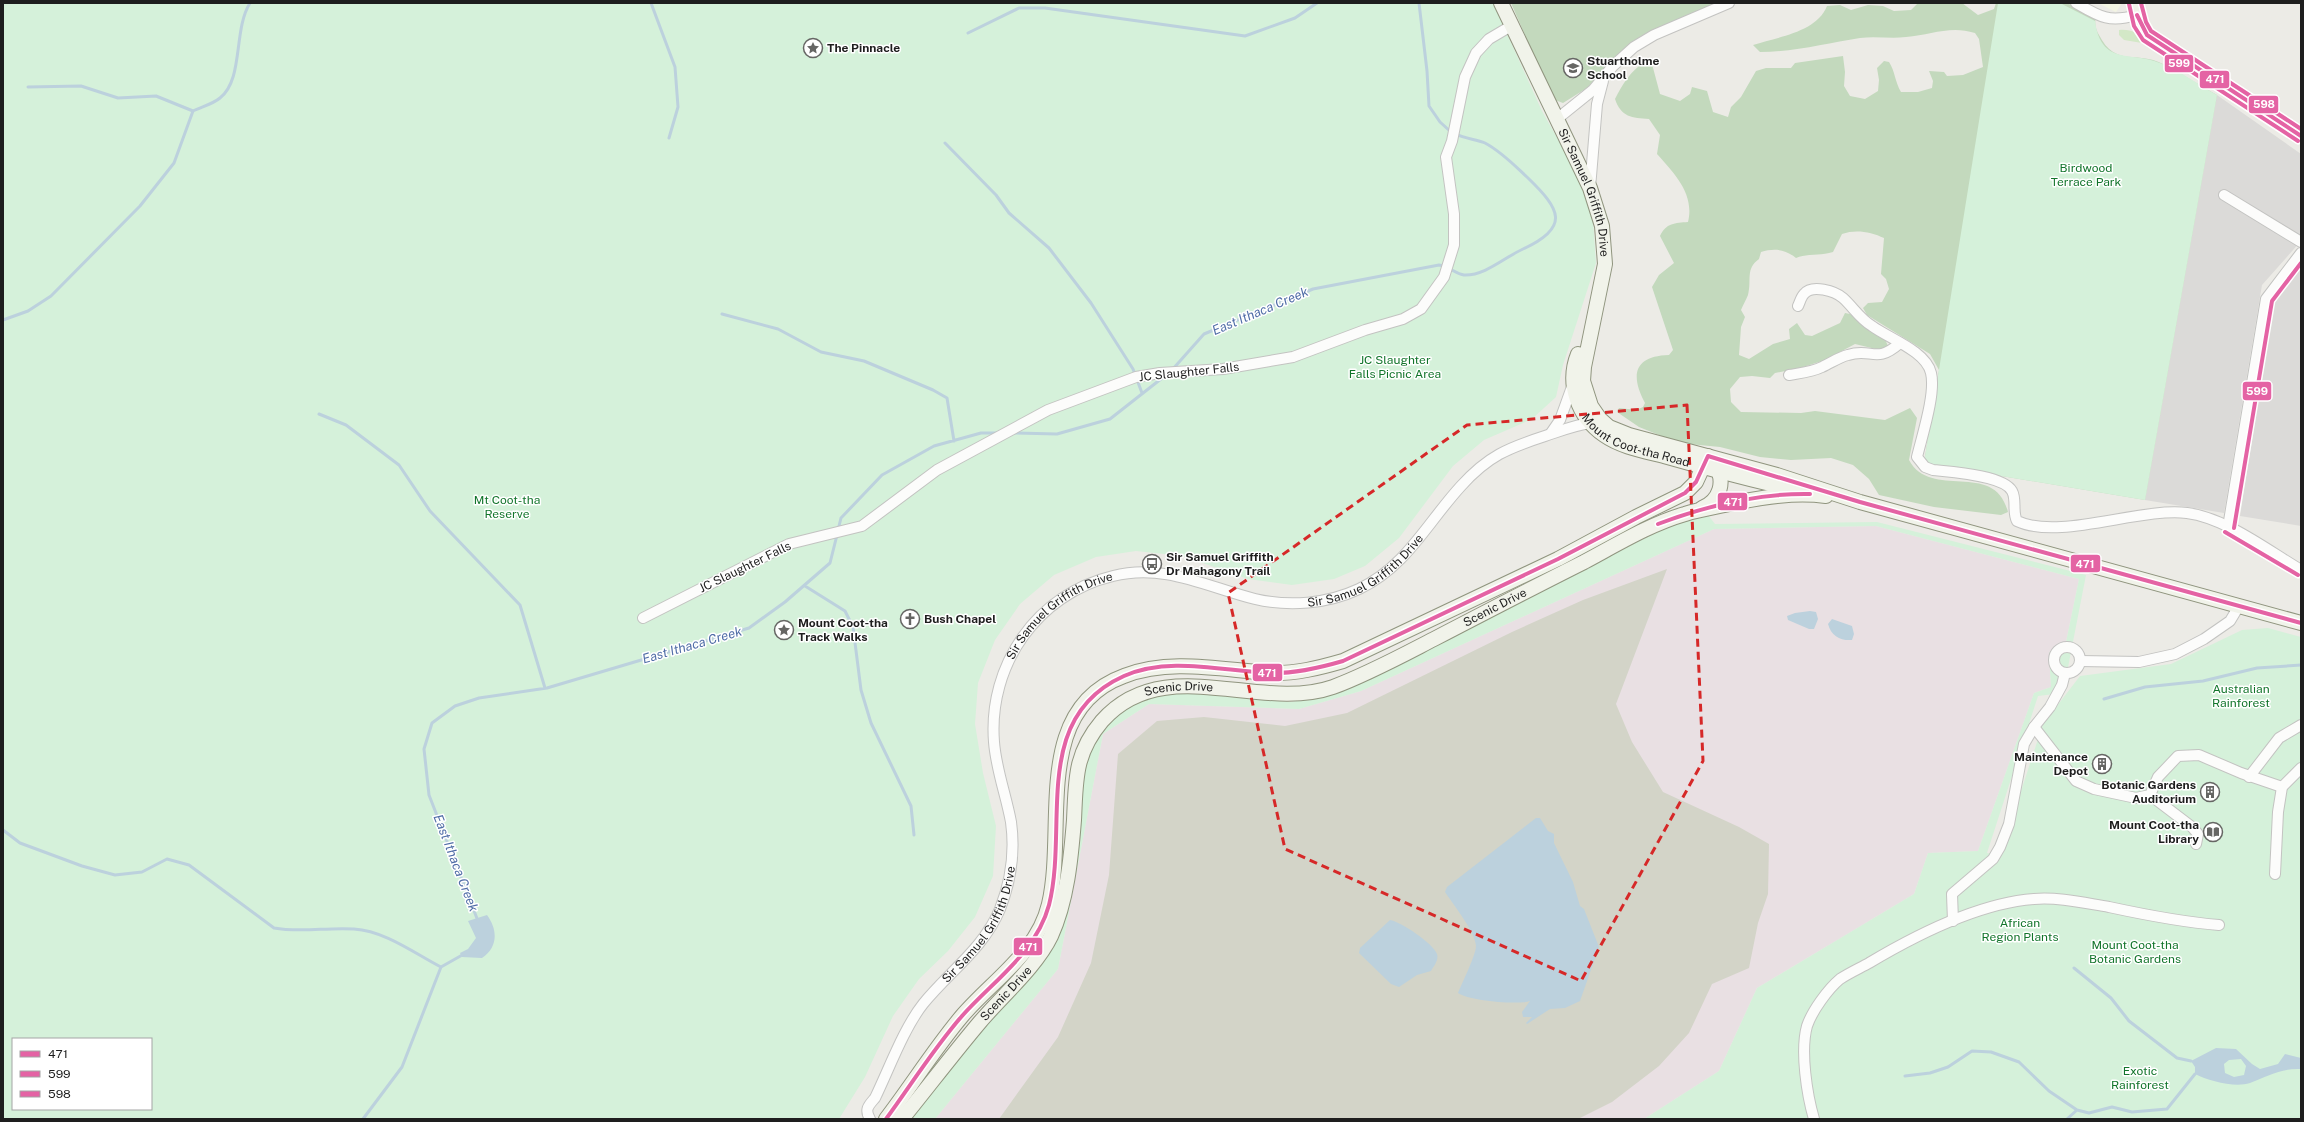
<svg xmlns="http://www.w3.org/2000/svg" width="2304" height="1122" viewBox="0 0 2304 1122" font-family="'Public Sans',sans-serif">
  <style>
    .residential { fill: #dbdad8 }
    .industrial { fill: #e9e0e3 }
    .education { fill: #f3f5e2 }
    .construction { fill: #d3d4c8 }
    .grass { fill: #d3e8c7 }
    .forest { fill: #c3d9bd }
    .park { fill: #d5f1da; fill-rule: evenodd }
    .water { fill: #bcd1dd; fill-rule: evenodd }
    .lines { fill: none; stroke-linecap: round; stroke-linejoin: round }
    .stream { stroke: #bcd1dd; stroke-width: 3 }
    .street-casing { stroke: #c3c3c1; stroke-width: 12 }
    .secondary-casing { stroke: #90957f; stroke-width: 16 }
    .street { stroke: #fcfcfb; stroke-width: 10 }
    .secondary { stroke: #f1f3ea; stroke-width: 14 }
    .bus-1-casing { stroke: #fff; stroke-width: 7 }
    .bus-2-casing { stroke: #fff; stroke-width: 7 }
    .bus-3-casing { stroke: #fff; stroke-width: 7 }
    .bus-1 { stroke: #e463a4; stroke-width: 4 }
    .bus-2 { stroke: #e463a4; stroke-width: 4 }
    .bus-3 { stroke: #e463a4; stroke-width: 4 }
    .marked { fill: none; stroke: #d62828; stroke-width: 3; stroke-dasharray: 8 5; stroke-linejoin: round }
    .labels { text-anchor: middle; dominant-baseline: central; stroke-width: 3; stroke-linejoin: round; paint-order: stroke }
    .poi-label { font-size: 12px; font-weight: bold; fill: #1e1e1e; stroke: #fff; text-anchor: start }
    .park-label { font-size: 12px; fill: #12752b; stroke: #fff }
    .street-label { font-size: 12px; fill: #1e1e1e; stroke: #fff }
    .water-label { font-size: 13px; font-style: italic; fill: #506da7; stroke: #fff }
    .line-badge { stroke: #fff; stroke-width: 1.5 }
    .badge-label { font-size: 11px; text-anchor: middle; font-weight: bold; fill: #fff }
  </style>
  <rect width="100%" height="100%" fill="#ecebe6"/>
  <!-- residential -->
  <path class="residential" d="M2217,95l84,59v87l-39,44 -38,228 -79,-13z
    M2301,266v260l-61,-10 34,-217z"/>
  <!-- industrial -->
  <path class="industrial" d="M1876,526l203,53 -13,63 -11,4 -6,7 2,34 -17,6 -56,158 -50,2 -14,41 -157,94 -38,83 -75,48h-709l123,-150 45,-235 46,-30 150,5 62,-18 353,-162z"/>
  <!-- education -->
  <path class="education" d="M2098,3h24l-6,9z"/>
  <!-- construction -->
  <path class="construction" d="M1667,569l-51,135 16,38 31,50 76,35 30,17 -1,50 -10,29 -9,45 -37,16 -23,49 -30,33 -47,36 -34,17h-579l59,-82 33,-74 18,-88 9,-121 39,-33 47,-4 81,9 62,-13 165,-81 71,-32z"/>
  <!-- grass -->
  <path class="grass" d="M2119,30c11,-1 20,2 23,13l-18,-3 -5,-5z"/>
  <!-- forest -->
  <path class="forest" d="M1511,3h218l-115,56 -27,29 -24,15 -8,-3 -4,-6z
    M1918,3h44l16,12 16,-6 2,-6h71l29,14c-2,6 0,13 3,18 17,33 37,15 64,29 18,9 36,21 54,31l-72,405 -221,-37 15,-93 -9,-16 -63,-39 -4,-7 5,-5 14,-1 7,-13 -3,-10 -5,-5 3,-36c-13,-6 -28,-9 -42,-4l-9,18c-13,4 -25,1 -37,6 -11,-9 -22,-10 -35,-6l-2,7c-14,10 -7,21 -11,36 -2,5 -5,10 -7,15l4,7 -4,10 -2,28 10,4 24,-15 17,-5 -1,-10 8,-6 8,12 7,1 28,-13 5,-10 5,1 34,23 4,9 -4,5 -29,-7 -30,16 -25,8 -25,5 -5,5 -18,-2 -12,1 -10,12 1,13 10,10 60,1 14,-2 70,9 25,-12 7,10 -8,42c22,41 86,-1 99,52l-7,3 -67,-8 -55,-12 -10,-16 -16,-14 -22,-7 -40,2 -31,-3 -40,-10 -41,-4 -40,-16 -22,-15 2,-4 17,2 7,-3 2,-4c-15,-28 -11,-47 24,-48l4,-5 -21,-63 7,-12 15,-12 -14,-27c6,-13 15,-13 28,-14 7,-28 -14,-49 -31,-68l3,-19 -11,-16c-17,-1 -28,-2 -34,-20 7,-14 16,-29 30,-37l7,2 8,30 20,7 10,-7 2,-7 15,4 6,21 15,5 3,-10 10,-10 15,-26 10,-3h25l4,-5 48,-7 2,16 -1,14 6,10 15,3 13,-8 1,-11 -2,-12 7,-7 5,1c6,9 6,20 12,30h17l14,-4 1,-7 -4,-10 15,1 3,4 16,-1 20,-8 -4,-28 -4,-6c-25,-8 -44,2 -69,4 -15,2 -30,-1 -46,1 -33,5 -65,14 -100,14l-7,-7c25,-8 64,-13 74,-39l13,-1 11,5 17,-5 15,1 11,5 17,-1z"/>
  <!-- park -->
  <path class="park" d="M3,3h1490l49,108 41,73 10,36 3,43 -33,102 -7,32 -24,22 -48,21 -31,26 -54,72 -34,28 -31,13 -42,6 -44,-6 -65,-23 -47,-5 -40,6 -42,18 -34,29 -25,36 -17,43 -3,41 8,49 13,53 -3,50 -18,41 -27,34 -29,28 -26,37 -28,61 -26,42h-836zM13,1039h138v70h-138z
    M1998,3h62l35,18c6,45 36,30 65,42 20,7 38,22 57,32l-72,405 -221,-37z
    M1708,515l7,9 162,-2 209,53 -23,118 -25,3 -51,157 13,2 43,-131 37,-48 91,-12 71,-34 26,-2 33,9v482h-657l75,-48 38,-83 157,-94 14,-41 50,-2 56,-158 17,-6 -2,-34 6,-7 11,-4 13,-63 -203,-53 -162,3 -353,162 -62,18 -150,-5 -46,30 -45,235 -123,150h-28l143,-173 31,-169 16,-42 34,-31 32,-10h35l93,8 35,-6 48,-19 273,-140 30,-14z"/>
  <!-- water -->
  <path class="water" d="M1810,611l6,1 2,7 -4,10h-5l-21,-9 -1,-4 8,-3z
    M1832,619l20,7 2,8 -2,6c-11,1 -21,-4 -24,-16z
    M1536,818h4l8,13 6,3v9l19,39 7,24 4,3 15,38 -19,54 -15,7 -15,1 -23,15 -1,-1 6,-6h-9l-1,-5 8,-11c-12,4 -61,0 -72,-8 4,-10 18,-38 18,-47 0,-13 -23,-42 -31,-54l2,-5z
    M487,915c11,15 11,32 -5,43l-20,-1 -2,-4 8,-4 8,-11 -8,-17z
    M1390,920c11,2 43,23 47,34 2,6 -3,12 -6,17l-14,4 -18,12 -8,-3 -32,-31 1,-5z
    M2216,1048l20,1 16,15 8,5 18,-5 7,-10 16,4v11c-20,-1 -33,7 -51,14 -15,5 -41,-2 -55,-9v-7l-4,-6zM2241,1059l5,7 -2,9 -10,2 -9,-4 -1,-9 5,-4z"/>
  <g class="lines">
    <!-- stream -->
    <path class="stream" d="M651,3l24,64 3,40 -9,31
      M1419,3l8,68 2,35 11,16 11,10
      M968,33l51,-25h26l200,28 50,-18 22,-15
      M28,87l53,-1 37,12 38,-2 37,15
      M945,143l51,52 13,18 40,35 42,55 42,66 9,24
      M722,314l56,15 43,23 43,9 69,29 14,8 7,43
      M3,320l25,-9 23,-15 89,-90 34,-43 19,-52c8,-4 20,-7 27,-13 24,-19 13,-68 30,-95
      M1172,370l32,-36 109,-45 126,-24c9,1 17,9 25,10 21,1 41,-18 59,-26 48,-22 37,-40 5,-71 -13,-12 -26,-26 -43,-35 -9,-4 -20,-4 -29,-9
      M319,414l27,11 53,40 31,46 90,94 25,83
      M1013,433l44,1 53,-15 56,-44
      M838,530l3,-12 41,-43 52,-29 47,-13h17
      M805,586l40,25 8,16 8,63 10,33 40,83 3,29
      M2104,699l41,-12 58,-6 54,-13 44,-3
      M3,830l17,13 62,23 33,9 27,-3 25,-13 22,6 85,63c27,5 53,-1 80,1 31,2 60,24 87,38l23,-13
      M478,921l-49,-126 -5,-46 8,-26 23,-17 24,-8 68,-10 202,-60 36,-26 45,-39 7,-28
      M2074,968l37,30 18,23 48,37 14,3
      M1905,1076l25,-3 18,-6 24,-16 19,1 28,10 30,29 28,19 12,3 23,-6 20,5 35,-3 28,-35
      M363,1119l39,-52 39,-100
      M2067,1119l10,-9"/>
    <!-- street casing -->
    <g class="street-casing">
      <g id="street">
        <path d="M2076,3c24,14 33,20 61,12"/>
        <path d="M1557,119l36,-29 20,-24 21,-19 20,-12 75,-32"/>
        <path d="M1590,188l7,-84 6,-23"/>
        <path d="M2224,195l77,47"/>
        <path d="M1798,306c2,-4 3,-9 6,-12 8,-10 31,-3 39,4 10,9 17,21 29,28 16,12 54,25 59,47 5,20 -9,63 -14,84l8,10 8,3c18,2 70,5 79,21 5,9 0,21 5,30 42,20 123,-14 170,-8 39,5 80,37 114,57"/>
        <path d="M1789,375c11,-2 23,-3 33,-8 9,-4 17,-10 26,-12 24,-8 27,10 52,-12"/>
        <path d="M1551,433l9,-13 13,-36"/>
        <path d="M2228,527l38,-228 35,-46"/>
        <path d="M643,618l146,-74 73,-18 75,-56 111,-60 88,-33 24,-4 63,-4 70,-12 72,-27 38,-11 18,-10 23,-32 10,-32v-31l-8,-57 6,-16 13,-64 11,-24 13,-14 22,-13"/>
        <circle cx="2067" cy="660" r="13"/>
        <path d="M2080,661l59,1 36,-8 29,-15 26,-18 9,-15"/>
        <path d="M2034,727l42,54 18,8 42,9 14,-3 8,-18 20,-21 21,-1 42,18 41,14"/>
        <path d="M2249,777l30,-39 22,-13"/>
        <path d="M2150,795l42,32 6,7 -2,10"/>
        <path d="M2275,874l3,-62 4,-25 19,-19"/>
        <path d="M1953,921l-1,-27 41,-35 7,-12 9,-23 15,-80 10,-17 16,-20 12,-22 3,-12"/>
        <path id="s1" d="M870,1119c-6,-10 -1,-14 5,-21 14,-29 29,-70 48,-94 26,-32 61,-56 77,-95 11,-28 15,-58 11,-87 -5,-27 -15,-53 -17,-80 -6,-77 43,-148 119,-166 51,-13 94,11 142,23 34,8 72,5 104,-10 47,-22 68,-66 102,-103 27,-30 47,-38 84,-50 15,-5 30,-11 45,-13"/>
        <path d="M1814,1119c-7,-24 -14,-68 -7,-93 5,-15 21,-37 33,-47 9,-6 20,-11 29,-16 47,-28 110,-60 165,-64 25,-2 50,4 75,8 37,8 72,15 110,18"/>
      </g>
    </g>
    <!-- secondary casing -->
    <g class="secondary-casing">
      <g id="secondary">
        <path id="s2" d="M1501,3l89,185 12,38 3,38 -21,103 -1,14 8,25 9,13 9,8 20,8 148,40 83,27 441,121"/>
        <path d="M2135,3l5,21 7,11 154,101"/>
        <path id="s3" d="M1578,354c-12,30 0,63 26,81 17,12 40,16 60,21 42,12 85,23 127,33"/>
        <path d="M1702,508c18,-7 24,-27 13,-43"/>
        <path d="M886,1119c26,-34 49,-71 76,-103 31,-36 76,-64 87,-112 18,-76 -18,-194 75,-228 46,-18 98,-6 145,-3 26,1 50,-5 74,-12l215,-102 78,-42 49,-24 11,-11 12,-26"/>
        <path id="s4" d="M902,1119c26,-32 51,-65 78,-97 22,-26 56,-55 71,-86 16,-35 20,-78 23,-116 2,-39 0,-66 28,-99 62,-70 157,-8 231,-34 35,-13 68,-31 101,-48 50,-26 100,-52 150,-77 32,-17 66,-38 101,-48 16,-5 32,-7 49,-11 31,-6 60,-11 92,-7"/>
      </g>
    </g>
    <!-- street -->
    <use href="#street" class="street"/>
    <!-- secondary -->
    <use href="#secondary" class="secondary"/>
    <!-- bus-1 casing -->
    <g class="bus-1-casing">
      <path id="bus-1" d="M2137,15l10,20 154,101
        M1658,524c48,-18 100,-31 152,-30
        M886,1119c25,-34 48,-71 76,-103 31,-35 74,-63 87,-111 20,-79 -19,-187 75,-229 45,-20 98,-5 145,-3 25,1 50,-5 74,-12l215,-102 127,-66 11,-11 12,-26 152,46 441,121"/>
    </g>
    <!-- bus-2 casing -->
    <g class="bus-2-casing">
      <path id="bus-2" d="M2129,4l5,22 9,14 155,101
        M2234,528l38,-227 29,-38
        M2225,532l73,43"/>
    </g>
    <!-- bus-3 casing -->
    <g class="bus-3-casing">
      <path id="bus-3" d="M2141,3l5,19 5,9 150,98"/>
    </g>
    <!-- bus-1 -->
    <use href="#bus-1" class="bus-1"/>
    <!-- bus-2 -->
    <use href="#bus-2" class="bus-2"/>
    <!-- bus-3 -->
    <use href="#bus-3" class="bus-3"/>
  </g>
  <!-- marked area -->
  <path class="marked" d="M1687,405l16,356 -122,220 -296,-132 -57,-256 239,-168z"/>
  <!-- icons -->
  <defs>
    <g id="sight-ring" transform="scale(1)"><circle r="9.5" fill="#fff" stroke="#666664" stroke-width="1.5"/><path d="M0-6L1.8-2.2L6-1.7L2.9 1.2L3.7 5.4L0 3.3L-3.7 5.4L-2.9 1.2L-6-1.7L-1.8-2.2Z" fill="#666664"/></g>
    <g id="school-ring" transform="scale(1)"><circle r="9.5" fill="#fff" stroke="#666664" stroke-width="1.5"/><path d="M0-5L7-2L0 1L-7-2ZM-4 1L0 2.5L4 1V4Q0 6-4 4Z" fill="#666664"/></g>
    <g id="bus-ring" transform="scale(1)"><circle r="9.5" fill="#fff" stroke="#666664" stroke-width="1.5"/><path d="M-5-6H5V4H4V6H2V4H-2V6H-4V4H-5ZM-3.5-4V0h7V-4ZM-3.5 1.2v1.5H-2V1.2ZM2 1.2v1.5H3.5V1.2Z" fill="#666664"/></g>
    <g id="church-ring" transform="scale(1)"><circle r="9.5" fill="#fff" stroke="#666664" stroke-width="1.5"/><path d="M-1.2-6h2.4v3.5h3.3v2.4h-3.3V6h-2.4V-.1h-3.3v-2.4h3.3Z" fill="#666664"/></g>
    <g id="building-ring" transform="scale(1)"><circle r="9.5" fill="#fff" stroke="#666664" stroke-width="1.5"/><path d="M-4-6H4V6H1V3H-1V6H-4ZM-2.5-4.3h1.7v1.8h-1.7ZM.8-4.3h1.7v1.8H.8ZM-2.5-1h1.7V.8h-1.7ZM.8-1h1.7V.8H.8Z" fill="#666664"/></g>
    <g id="library-ring" transform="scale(1)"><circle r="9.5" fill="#fff" stroke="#666664" stroke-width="1.5"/><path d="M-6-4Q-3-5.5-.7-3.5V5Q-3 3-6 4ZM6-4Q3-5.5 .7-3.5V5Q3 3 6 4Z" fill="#666664"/></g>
  </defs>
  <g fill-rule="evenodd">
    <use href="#sight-ring" x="813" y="48"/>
    <use href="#school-ring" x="1573" y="68"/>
    <use href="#bus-ring" x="1152" y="564"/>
    <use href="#church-ring" x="910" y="619"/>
    <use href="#sight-ring" x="784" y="630"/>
    <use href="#building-ring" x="2102" y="764"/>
    <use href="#building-ring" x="2210" y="792"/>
    <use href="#library-ring" x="2213" y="832"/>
  </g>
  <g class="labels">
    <!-- poi labels -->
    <g class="poi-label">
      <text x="827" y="48">The Pinnacle</text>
      <text x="1587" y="61">Stuartholme<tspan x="1587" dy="14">School</tspan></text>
      <text x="1166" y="557">Sir Samuel Griffith<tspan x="1166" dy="14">Dr Mahagony Trail</tspan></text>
      <text x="924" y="619">Bush Chapel</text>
      <text x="798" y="623">Mount Coot-tha<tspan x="798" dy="14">Track Walks</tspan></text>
      <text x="2088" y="757" text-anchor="end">Maintenance<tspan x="2088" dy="14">Depot</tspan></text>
      <text x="2196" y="785" text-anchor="end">Botanic Gardens<tspan x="2196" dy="14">Auditorium</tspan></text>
      <text x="2199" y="825" text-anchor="end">Mount Coot-tha<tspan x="2199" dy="14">Library</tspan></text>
    </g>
    <!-- park labels -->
    <g class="park-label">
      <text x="2086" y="168">Birdwood<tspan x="2086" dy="14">Terrace Park</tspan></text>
      <text x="1395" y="360">JC Slaughter<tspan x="1395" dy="14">Falls Picnic Area</tspan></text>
      <text x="507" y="500">Mt Coot-tha<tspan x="507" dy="14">Reserve</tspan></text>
      <text x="2241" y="689">Australian<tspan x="2241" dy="14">Rainforest</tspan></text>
      <text x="2020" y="923">African<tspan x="2020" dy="14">Region Plants</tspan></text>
      <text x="2135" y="945">Mount Coot-tha<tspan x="2135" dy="14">Botanic Gardens</tspan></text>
      <text x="2140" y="1071">Exotic<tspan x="2140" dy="14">Rainforest</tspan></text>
    </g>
    <!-- street labels -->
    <g class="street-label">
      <text stroke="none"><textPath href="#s2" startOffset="208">Sir Samuel Griffith Drive</textPath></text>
      <text transform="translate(1189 372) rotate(-6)">JC Slaughter Falls</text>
      <text stroke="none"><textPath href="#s3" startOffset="123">Mount Coot-tha Road</textPath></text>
      <text transform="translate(745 567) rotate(-26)">JC Slaughter Falls</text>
      <text stroke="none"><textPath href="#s1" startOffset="912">Sir Samuel Griffith Drive</textPath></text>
      <text stroke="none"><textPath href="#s4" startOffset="883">Scenic Drive</textPath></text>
      <text stroke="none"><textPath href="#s1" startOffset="577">Sir Samuel Griffith Drive</textPath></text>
      <text stroke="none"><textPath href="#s4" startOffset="547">Scenic Drive</textPath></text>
      <text stroke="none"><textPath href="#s1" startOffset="229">Sir Samuel Griffith Drive</textPath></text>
      <text stroke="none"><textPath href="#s4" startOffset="163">Scenic Drive</textPath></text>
    </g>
    <!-- water labels -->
    <g class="water-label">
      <text transform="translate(1260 311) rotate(-23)">East Ithaca Creek</text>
      <text transform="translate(692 645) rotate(-16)">East Ithaca Creek</text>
      <text transform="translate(456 863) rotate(69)">East Ithaca Creek</text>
    </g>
  </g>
  <g class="line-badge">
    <rect x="2164" y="54" width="30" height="19" rx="4" fill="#e463a4"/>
    <rect x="2199" y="70" width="31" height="19" rx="4" fill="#e463a4"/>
    <rect x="2248" y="95" width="31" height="19" rx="4" fill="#e463a4"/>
    <rect x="2242" y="381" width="30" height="20" rx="4" fill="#e463a4"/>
    <rect x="1717" y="492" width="31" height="19" rx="4" fill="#e463a4"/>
    <rect x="2070" y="554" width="31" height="19" rx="4" fill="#e463a4"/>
    <rect x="1252" y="663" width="31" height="19" rx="4" fill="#e463a4"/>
    <rect x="1013" y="937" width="30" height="19" rx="4" fill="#e463a4"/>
  </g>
  <g class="badge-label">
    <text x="2179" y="67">599</text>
    <text x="2215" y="83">471</text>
    <text x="2264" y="108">598</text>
    <text x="2257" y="395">599</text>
    <text x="1733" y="506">471</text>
    <text x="2085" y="568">471</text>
    <text x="1267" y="677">471</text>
    <text x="1028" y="951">471</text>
  </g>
  <!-- border -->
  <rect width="2304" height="1122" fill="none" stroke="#1e1e1e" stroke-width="8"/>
  <!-- legend -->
  <rect x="12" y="1038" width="140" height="72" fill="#ffffff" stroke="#a5a5a5"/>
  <rect x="20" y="1051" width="20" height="6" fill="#e463a4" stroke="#a5a5a5"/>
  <text x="48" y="1058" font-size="12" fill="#1e1e1e">471</text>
  <rect x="20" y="1071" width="20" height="6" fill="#e463a4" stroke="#a5a5a5"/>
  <text x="48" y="1078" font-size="12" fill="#1e1e1e">599</text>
  <rect x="20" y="1091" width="20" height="6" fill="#e463a4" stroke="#a5a5a5"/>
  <text x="48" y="1098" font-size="12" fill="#1e1e1e">598</text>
</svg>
